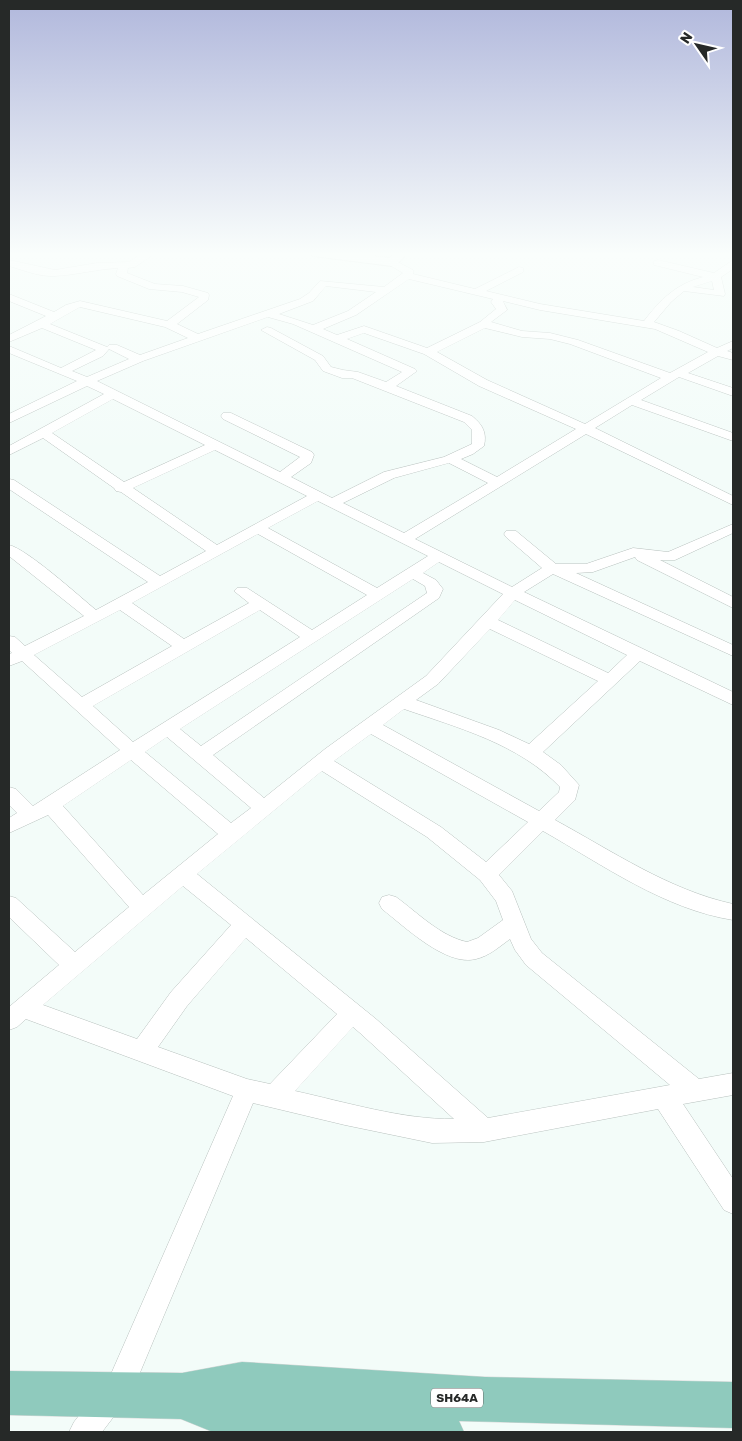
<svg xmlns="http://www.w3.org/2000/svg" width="742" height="1441" viewBox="0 0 742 1441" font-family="Rubik,sans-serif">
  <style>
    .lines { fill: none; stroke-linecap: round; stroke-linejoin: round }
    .minor-casing { stroke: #b8c1be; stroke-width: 1 }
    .tertiary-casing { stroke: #b8c1be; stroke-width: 2 }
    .primary-casing { stroke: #d8d8d8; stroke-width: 1 }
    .minor { fill: #fff; fill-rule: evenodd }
    .tertiary { fill: #fff; fill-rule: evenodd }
    .primary { fill: #8fcabd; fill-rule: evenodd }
    .labels { text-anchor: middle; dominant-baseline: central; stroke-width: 4; stroke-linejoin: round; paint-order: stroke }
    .shield { fill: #fff; stroke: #676968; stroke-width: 1 }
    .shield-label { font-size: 12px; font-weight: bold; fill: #262928 }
  </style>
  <rect width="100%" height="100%" fill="#f3fcf9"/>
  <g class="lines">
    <!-- minor casing -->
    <g class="minor-casing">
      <path id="minor" d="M145,252h12l-22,15 -7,1 -1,5 28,11 28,2 25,7 1,2 -1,5 -31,24 21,10 102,-35 9,-6 11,-12 64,6 19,-14 -15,-9 -1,-2 5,-3 21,11v4l62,15 44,-22 4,1v4l-37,19 54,13 104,17c17,-22 32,-37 59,-44l-49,-12v-4l4,-1 56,13 19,-13v9l-12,8 4,17 -1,2 -40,-5 -13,11 -17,20 25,9 38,17 16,-7v7l-6,3 6,2v7l-15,-4 -30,17 45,15v8l-54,-19 -38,23 92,33v8l-101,-36 -37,23 138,68v9l-147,-71 -171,105 97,48 30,-19 -36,-31 -2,-3 2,-3h10l40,33h30l47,-16 35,4 65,-28v9l-58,27h-15l73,37v11l-96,-48 -2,-3 -42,15 -17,1 157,72v11l-180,-82 -29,18 209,100v13l-93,-44 -97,91 18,13 18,20 -4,15 -20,20c57,31 114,70 178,84v16c-69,-11 -130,-55 -190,-89l-44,44 13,16 19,48 11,14 157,126 34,-6v22l-50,9 50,75v35l-9,-4 -66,-101 -174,33 -52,1 -87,-18 -92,-22 -122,291 -29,38h-33l5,-10 37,-48 122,-278 -207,-77 -9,8 -8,3v-23l50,-42 -50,-48v-21l7,2 59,54 54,-45 -81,-92 -39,18v-15l8,-5 -8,-8v-18l7,2 17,17 87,-56 -98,-89 -13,5v-12l3,-1 -3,-3v-14l6,1 10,9 59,-30 -75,-60v-11c18,4 70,51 87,65l52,-28 -139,-93v-10l5,1 146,96 46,-25 -85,-59 -5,-1 -2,-3 -71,-50 -34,17v-9l95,-52 -17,-8 -78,37v-9l68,-33 -68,-28v-7l52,22 35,-18 -54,-22 -33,14v-7l37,-19 -37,-15v-7l45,18 12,-7 14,-4 87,20 32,-24 -17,-5 -33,-3 -32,-13 -1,-2 2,-6c-21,1 -42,7 -63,8 -15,1 -32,-6 -46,-10v-6l46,10 42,-7 32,-1zM409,279l84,20 -2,3 5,7 -16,13 -53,26 -63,-22 -27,9 -14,-6 33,-14zM712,281l2,9 -21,-3zM326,286l50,6 -28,19 -35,14 -34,-11 34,-13zM503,301l37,9 115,19 53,23 -38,21 -92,-33 -28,-7 -28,-2 -31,-9 16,-12zM80,307l85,20 23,11 -48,17 -23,-10h-8l-2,2 2,2 20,10 -42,18 -15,-6 31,-15 6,-7 -2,-2 -57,-23zM268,317l25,7 109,48 -16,10 -28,-10 -15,-2 -12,-3 -8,-11 -52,-28 -4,-1 -6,3 54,30 8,11 19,7h10l112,44 8,8v14l-28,13 -60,15 -52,26 -41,-21 20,-14 3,-8 -2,-3 -81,-39h-8l-2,3 2,3 77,38 -20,15 -183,-91 46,-20zM485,328l37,9 28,2 20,5 91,34 -76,46 -98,-44 -50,-28zM364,333l60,21 55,32 97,43 -79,48 -36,-18 12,-5 11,-8c3,-13 -1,-21 -12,-30l-76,-30 21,-15 -2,-2 -68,-30zM113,399l92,46 -81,37 -72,-49zM215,450l92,46 -90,49 -84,-57zM449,463l39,20 -84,50 -61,-30 51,-25zM318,501l110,55 -51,32 -109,-60zM258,534l109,61 -55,35 -65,-42h-10l-3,3 15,12 -65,36 -52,-36zM439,562l64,32 -77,82 -101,73 -61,49 -51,-43 226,-157 4,-9 -7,-9 -13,-7zM413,579l12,7 2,7 -226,153 -21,-17zM515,600l112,55 -19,18 -110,-53zM120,610l52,36 -90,51 -48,-42zM260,610l40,27 -167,105 -40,-36zM490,629l108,52 -69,63 -30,-14 -83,-30 22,-16zM404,709c55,19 115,35 156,78l-1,5 -20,19 -156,-86zM371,734l157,88 -42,40 -45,-35 -107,-66zM167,737l84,71 -20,15 -86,-71zM131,760l87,74 -75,61 -80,-89zM322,771l105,66 53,43 16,21 7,19 -25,18 -11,4c-27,-6 -49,-29 -71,-45l-7,-2 -7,2 -3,6 3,6c22,17 64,58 94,50 13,-3 23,-12 34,-20l5,11 11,15 144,120 -182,33 -112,-99 -179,-145zM183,886l48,39 -60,67 -34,47 -94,-34zM246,938l91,76 -67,70 -23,-5 -89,-32 29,-41zM353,1027l7,6 94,86c-50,1 -109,-17 -159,-28z"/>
    </g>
    <!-- tertiary casing -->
    <g class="tertiary-casing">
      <path id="tertiary" d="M307,252h36l46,6 7,-6h13l-13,13 -4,1 -79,-10z"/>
    </g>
    <!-- primary casing -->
    <g class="primary-casing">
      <path id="primary" d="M242,1362l243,15 248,5v46l-274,-7 5,11h-251l-32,-13 -172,-4v-44l173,2z"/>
    </g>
    <!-- minor -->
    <use href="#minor" class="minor"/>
    <!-- tertiary -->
    <use href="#tertiary" class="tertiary"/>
    <!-- primary -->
    <use href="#primary" class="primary"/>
  </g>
  <!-- sky -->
  <linearGradient id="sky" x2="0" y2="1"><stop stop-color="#b1b8dc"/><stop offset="0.56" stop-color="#fafefc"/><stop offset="1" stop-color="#fafefc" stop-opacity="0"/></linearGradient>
  <rect width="742" height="454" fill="url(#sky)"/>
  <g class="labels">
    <!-- shield labels -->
    <rect class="shield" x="431" y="1388.5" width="52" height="19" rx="4"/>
    <g class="shield-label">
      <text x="457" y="1398">SH64A</text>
    </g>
  </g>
  <!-- border -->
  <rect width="742" height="1441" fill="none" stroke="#262928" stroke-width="20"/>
  <!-- north arrow -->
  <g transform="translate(697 45) rotate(304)" stroke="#ffffff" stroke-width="4" paint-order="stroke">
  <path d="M0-4L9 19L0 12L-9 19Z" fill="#262928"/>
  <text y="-8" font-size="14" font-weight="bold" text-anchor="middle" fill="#262928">N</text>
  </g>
</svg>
